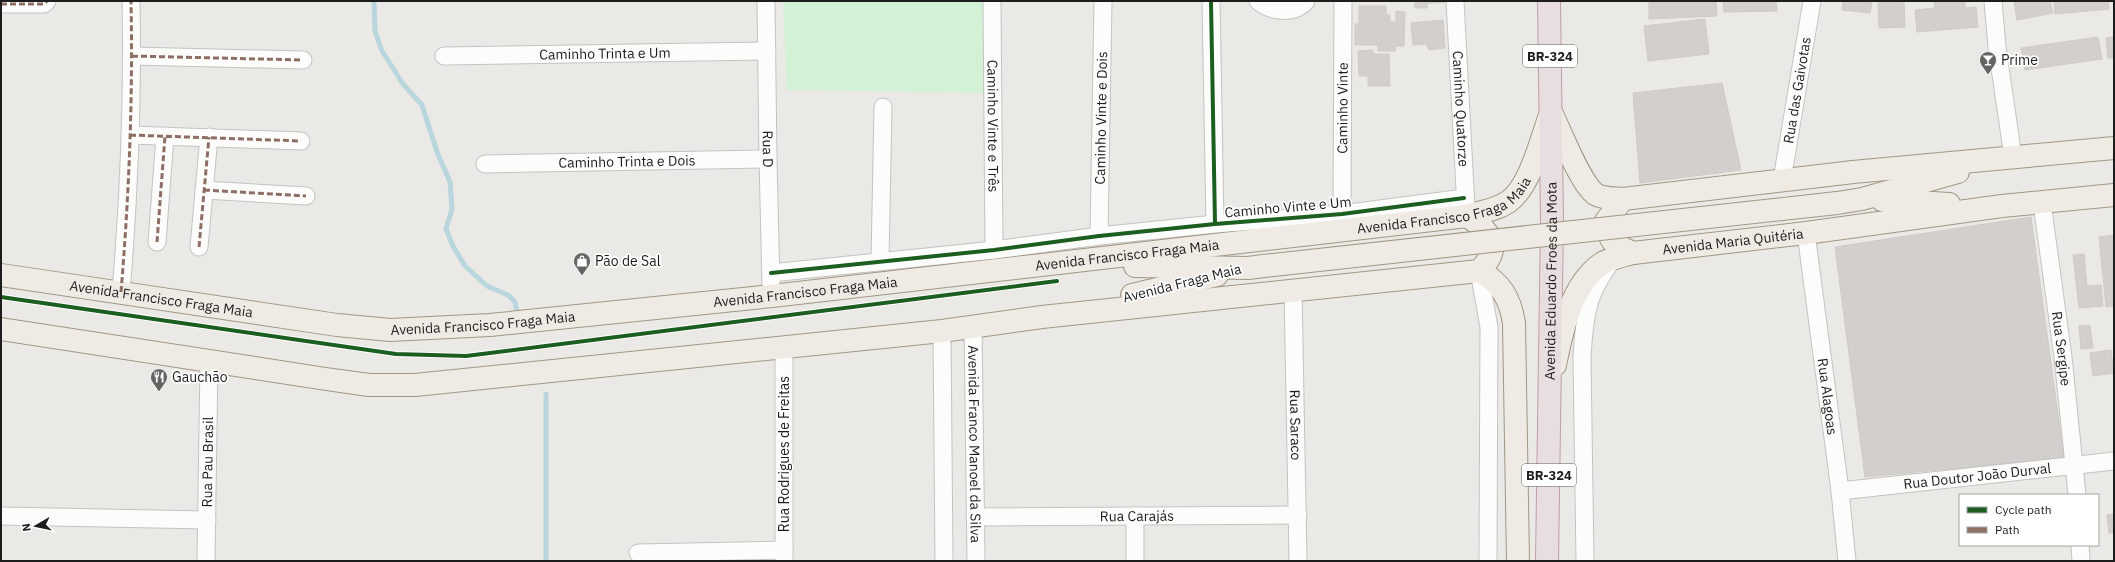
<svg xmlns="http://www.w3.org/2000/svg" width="2115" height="562" viewBox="0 0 2115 562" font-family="'IBM Plex Sans',sans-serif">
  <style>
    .park { fill: #d3f1d4 }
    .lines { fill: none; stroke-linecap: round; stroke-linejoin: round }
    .stream { stroke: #b9d5de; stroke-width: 5 }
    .building { fill: #d2cfcc; stroke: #cecbc7 }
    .minor-casing { stroke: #c4c3c2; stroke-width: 19 }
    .major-casing { stroke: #a09783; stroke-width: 24 }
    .highway-casing { stroke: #bf9ea6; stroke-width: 24 }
    .minor { stroke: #fcfcfb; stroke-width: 17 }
    .major { stroke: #efebe4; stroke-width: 22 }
    .highway { stroke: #e9dedf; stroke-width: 22 }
    .major-bridge-casing { stroke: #a09783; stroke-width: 24; stroke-linecap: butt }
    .major-bridge { stroke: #efebe4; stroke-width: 22 }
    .quiet { stroke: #8d6e63; stroke-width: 3; stroke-dasharray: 6 3; stroke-linecap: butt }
    .cycleway-casing { stroke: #fff; stroke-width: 6 }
    .cycleway { stroke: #1b5e20; stroke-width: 4 }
    .labels { text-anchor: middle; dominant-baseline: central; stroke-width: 3.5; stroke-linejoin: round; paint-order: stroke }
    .shield { fill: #fff; stroke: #616161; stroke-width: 1 }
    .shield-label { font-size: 13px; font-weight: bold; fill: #1d1d1d }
    .street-label { font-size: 14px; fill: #1d1d1d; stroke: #fff }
    .poi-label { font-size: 14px; fill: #1d1d1d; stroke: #fff; text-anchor: start }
  </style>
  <rect width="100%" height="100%" fill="#ebe9e6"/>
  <!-- park -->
  <path class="park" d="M783,1h201l2,92 -199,-3z"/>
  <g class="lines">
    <!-- stream -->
    <path class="stream" d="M374,1l1,30 7,20 21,33 19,21 15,47 13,30 2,27 -6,20 7,17 12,20 22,20 21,9 7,7 2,10
      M546,394v167"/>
  </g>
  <!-- building -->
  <path class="building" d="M1415,1h34v1l-22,1v5h-12z
    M1649,1h67l1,15 -68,3z
    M1723,1h53l1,10 -53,1z
    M1843,1h29l-2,12 -28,-3z
    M1878,1h26l1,26 -26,1z
    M1934,1h31v7l11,-1 2,20 -61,5 -2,-22 20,-2z
    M2014,1h36l3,12 -36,7z
    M2054,1h54l1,8 -54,5z
    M1359,6h27v9h4v7h6v-11l9,1 -1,34h-8l-1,5h-17v-6h-23v-21h4z
    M1705,19l4,35 -61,7 -4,-35z
    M1443,20l2,28 -16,2 -3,-6 -13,1 -2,-22z
    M2098,37l4,22 -77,11 -4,-22z
    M2114,37v21h-6l-2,-20z
    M1373,50v4h16l1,32h-22v-10h-9l-1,-25z
    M1722,83l19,87 -101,13 -7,-90z
    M2031,217l33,241 -199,19 -30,-230z
    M2114,235v71l-8,1 -7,-70z
    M2084,254l3,32 14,-1 2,21 -24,2 -6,-53z
    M2090,325l3,23 -12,1 -2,-23z
    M2111,350l1,10h2v13l-21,3 -3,-23z
    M2114,514v19h-5l-2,-18z"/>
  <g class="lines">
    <!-- minor casing -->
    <g class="minor-casing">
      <g id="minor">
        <path id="s1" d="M766,1l2,158 3,125"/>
        <path id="s2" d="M992,1l2,249"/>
        <path d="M1211,1l4,223 127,-10 122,-16"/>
        <path d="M1258,1c13,11 36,14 48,0"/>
        <path id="s3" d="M1455,1l11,207"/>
        <path d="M1993,1l4,46 16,110"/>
        <path d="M1,4h43l3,-3"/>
        <path d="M132,56l171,4"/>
        <path id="s4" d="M444,56l323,-5"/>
        <path d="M130,135l171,6"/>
        <path id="s5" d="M485,164l283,-5"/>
        <path id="s6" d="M1782,180l30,-179"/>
        <path d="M204,190l102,6"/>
        <path id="s7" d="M2042,203l21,154 14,138"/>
        <path id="s8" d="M1342,214l1,-213"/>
        <path id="s9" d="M1806,233l34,258 7,70"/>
        <path id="s10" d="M1099,236l4,-235"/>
        <path d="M157,242l8,-106"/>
        <path d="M199,247l10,-110"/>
        <path d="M880,261l3,-154"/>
        <path d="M1479,271l10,56 -1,234"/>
        <path d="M771,273l223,-23 105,-14 116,-12"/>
        <path id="s11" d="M1293,289l5,272"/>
        <path d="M121,292c8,-96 12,-194 10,-291"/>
        <path id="s12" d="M973,326l3,235"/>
        <path d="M942,331l2,230"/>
        <path id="s13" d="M1840,491l274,-30"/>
        <path d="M1,516l206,4"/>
        <path d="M1135,516v45"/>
        <path id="s14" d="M975,517l323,-2"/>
        <path d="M2080,545l1,16"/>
        <path d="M638,553l146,-3"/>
        <path id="s15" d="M206,561l3,-199"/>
        <path d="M784,561v-215"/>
        <path d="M1585,561l-3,-204c1,-17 2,-36 7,-53 4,-16 14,-30 23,-44"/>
      </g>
    </g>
    <!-- major casing -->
    <g class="major-casing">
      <g id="major">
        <path d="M1551,112c10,20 28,69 44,82 8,5 19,4 28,5l230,-27 261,-24"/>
        <path d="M1623,199l-17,22c3,22 8,23 27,32"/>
        <path d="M1882,200l67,4"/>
        <path d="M1837,203l25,-4 96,-27"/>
        <path d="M1467,216c24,15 36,32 12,55"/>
        <path d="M1135,266l113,2 16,-2"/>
        <path id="s16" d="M1,275l336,50 53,5 100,-5 282,-29 695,-80c14,-4 29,-6 41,-14 22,-15 33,-62 42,-87"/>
        <path d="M1132,295l85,-20"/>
        <path d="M1,329l325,50 43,6h46l527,-54 100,-14 437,-46c22,12 31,27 35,52l4,238"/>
        <path id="s17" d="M1555,365c7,-34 16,-80 46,-101 9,-6 22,-8 32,-11l173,-20 196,-27 112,-11"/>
      </g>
    </g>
    <!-- highway casing -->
    <g class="highway-casing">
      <g id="highway">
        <path id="s18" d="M1547,561l5,-339 -3,-221"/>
      </g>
    </g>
    <!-- minor -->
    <use href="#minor" class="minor"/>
    <!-- major -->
    <use href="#major" class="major"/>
    <!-- highway -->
    <use href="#highway" class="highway"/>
    <!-- major-bridge casing -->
    <g class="major-bridge-casing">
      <path id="major-bridge" d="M1264,266l573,-63"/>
    </g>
    <!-- major-bridge -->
    <use href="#major-bridge" class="major-bridge"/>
    <!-- quiet -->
    <path class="quiet" d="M1,4h43l3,-3
      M132,56l171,4
      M130,135l171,6
      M204,190l102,6
      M157,242l8,-106
      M199,247l10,-110
      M121,292c8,-96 12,-194 10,-291"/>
    <!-- cycleway casing -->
    <g class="cycleway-casing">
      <path id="cycleway" d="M1211,1l4,223 127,-10 122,-16
        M771,273l223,-23 105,-14 116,-12
        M1,297l395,57 70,2 591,-75"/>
    </g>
    <!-- cycleway -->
    <use href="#cycleway" class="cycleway"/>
  </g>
  <!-- icons -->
  <defs>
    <g id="bar-pin" transform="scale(0.9)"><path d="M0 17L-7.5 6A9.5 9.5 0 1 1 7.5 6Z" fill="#656463" stroke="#fff"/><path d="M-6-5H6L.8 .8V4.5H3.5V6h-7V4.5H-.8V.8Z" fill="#fff"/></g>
    <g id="shop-pin" transform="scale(0.9)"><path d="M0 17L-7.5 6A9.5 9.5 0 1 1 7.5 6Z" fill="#656463" stroke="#fff"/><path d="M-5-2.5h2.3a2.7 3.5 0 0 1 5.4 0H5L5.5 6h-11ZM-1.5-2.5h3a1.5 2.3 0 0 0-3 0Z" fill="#fff"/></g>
    <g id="restaurant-pin" transform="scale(0.9)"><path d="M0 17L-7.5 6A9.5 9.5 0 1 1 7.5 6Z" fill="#656463" stroke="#fff"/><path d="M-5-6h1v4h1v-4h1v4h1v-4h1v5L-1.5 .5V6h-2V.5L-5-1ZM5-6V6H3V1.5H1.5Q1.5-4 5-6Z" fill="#fff"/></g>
  </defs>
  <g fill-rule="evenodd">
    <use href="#bar-pin" x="1988" y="60"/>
    <use href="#shop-pin" x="582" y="261"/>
    <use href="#restaurant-pin" x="159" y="377"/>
  </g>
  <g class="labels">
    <!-- shield labels -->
    <g class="shield">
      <rect x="1523" y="45" width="54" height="22" rx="3"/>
      <rect x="1522" y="464" width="54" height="22" rx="3"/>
    </g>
    <g class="shield-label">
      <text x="1550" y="56">BR-324</text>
      <text x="1549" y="475">BR-324</text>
    </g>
    <!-- street labels -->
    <g class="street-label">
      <text stroke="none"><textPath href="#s4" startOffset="161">Caminho Trinta e Um</textPath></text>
      <text stroke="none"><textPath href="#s6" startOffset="91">Rua das Gaivotas</textPath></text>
      <text stroke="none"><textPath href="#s8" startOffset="106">Caminho Vinte</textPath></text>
      <text stroke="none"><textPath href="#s3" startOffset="108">Caminho Quatorze</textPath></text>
      <text stroke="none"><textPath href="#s10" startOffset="118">Caminho Vinte e Dois</textPath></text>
      <text stroke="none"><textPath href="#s2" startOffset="125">Caminho Vinte e Três</textPath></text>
      <text stroke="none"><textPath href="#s1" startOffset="148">Rua D</textPath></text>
      <text stroke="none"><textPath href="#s5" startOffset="142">Caminho Trinta e Dois</textPath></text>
      <text stroke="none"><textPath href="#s16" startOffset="1458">Avenida Francisco Fraga Maia</textPath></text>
      <text transform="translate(1288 207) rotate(-5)">Caminho Vinte e Um</text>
      <text stroke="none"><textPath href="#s17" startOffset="248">Avenida Maria Quitéria</textPath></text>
      <text stroke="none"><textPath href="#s16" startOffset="1134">Avenida Francisco Fraga Maia</textPath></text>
      <text stroke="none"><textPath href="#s18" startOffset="280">Avenida Eduardo Froes da Mota</textPath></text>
      <text transform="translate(1182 283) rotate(-14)">Avenida Fraga Maia</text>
      <text stroke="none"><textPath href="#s16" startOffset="810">Avenida Francisco Fraga Maia</textPath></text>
      <text stroke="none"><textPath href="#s16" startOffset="162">Avenida Francisco Fraga Maia</textPath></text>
      <text stroke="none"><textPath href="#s16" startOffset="486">Avenida Francisco Fraga Maia</textPath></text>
      <text stroke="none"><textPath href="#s7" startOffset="147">Rua Sergipe</textPath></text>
      <text stroke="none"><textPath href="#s9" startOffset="165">Rua Alagoas</textPath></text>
      <text stroke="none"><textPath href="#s11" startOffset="136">Rua Saraco</textPath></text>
      <text stroke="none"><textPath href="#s12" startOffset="118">Avenida Franco Manoel da Silva</textPath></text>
      <text transform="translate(784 454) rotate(-90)">Rua Rodrigues de Freitas</text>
      <text stroke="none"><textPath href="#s15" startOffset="99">Rua Pau Brasil</textPath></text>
      <text stroke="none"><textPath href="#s13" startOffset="138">Rua Doutor João Durval</textPath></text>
      <text stroke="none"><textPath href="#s14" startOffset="162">Rua Carajás</textPath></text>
    </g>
    <!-- poi labels -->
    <g class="poi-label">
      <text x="2001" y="60">Prime</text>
      <text x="595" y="261">Pão de Sal</text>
      <text x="172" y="377">Gauchão</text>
    </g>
  </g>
  <!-- border -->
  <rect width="2115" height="562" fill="none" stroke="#1d1d1d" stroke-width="4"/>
  <!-- legend -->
  <rect x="1959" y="494" width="140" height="52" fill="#ffffff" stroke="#a5a5a5"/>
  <rect x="1967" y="507" width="20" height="6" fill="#1b5e20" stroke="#a5a5a5"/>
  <text x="1995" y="514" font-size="12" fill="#1d1d1d">Cycle path</text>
  <rect x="1967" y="527" width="20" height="6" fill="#8d6e63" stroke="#a5a5a5"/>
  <text x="1995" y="534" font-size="12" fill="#1d1d1d">Path</text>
  <!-- north arrow -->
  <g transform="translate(36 526) rotate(261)" stroke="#ffffff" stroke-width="3" paint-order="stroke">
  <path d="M0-3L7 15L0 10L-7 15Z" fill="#1d1d1d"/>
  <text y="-6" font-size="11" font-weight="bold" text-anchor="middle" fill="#1d1d1d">N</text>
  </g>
</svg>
